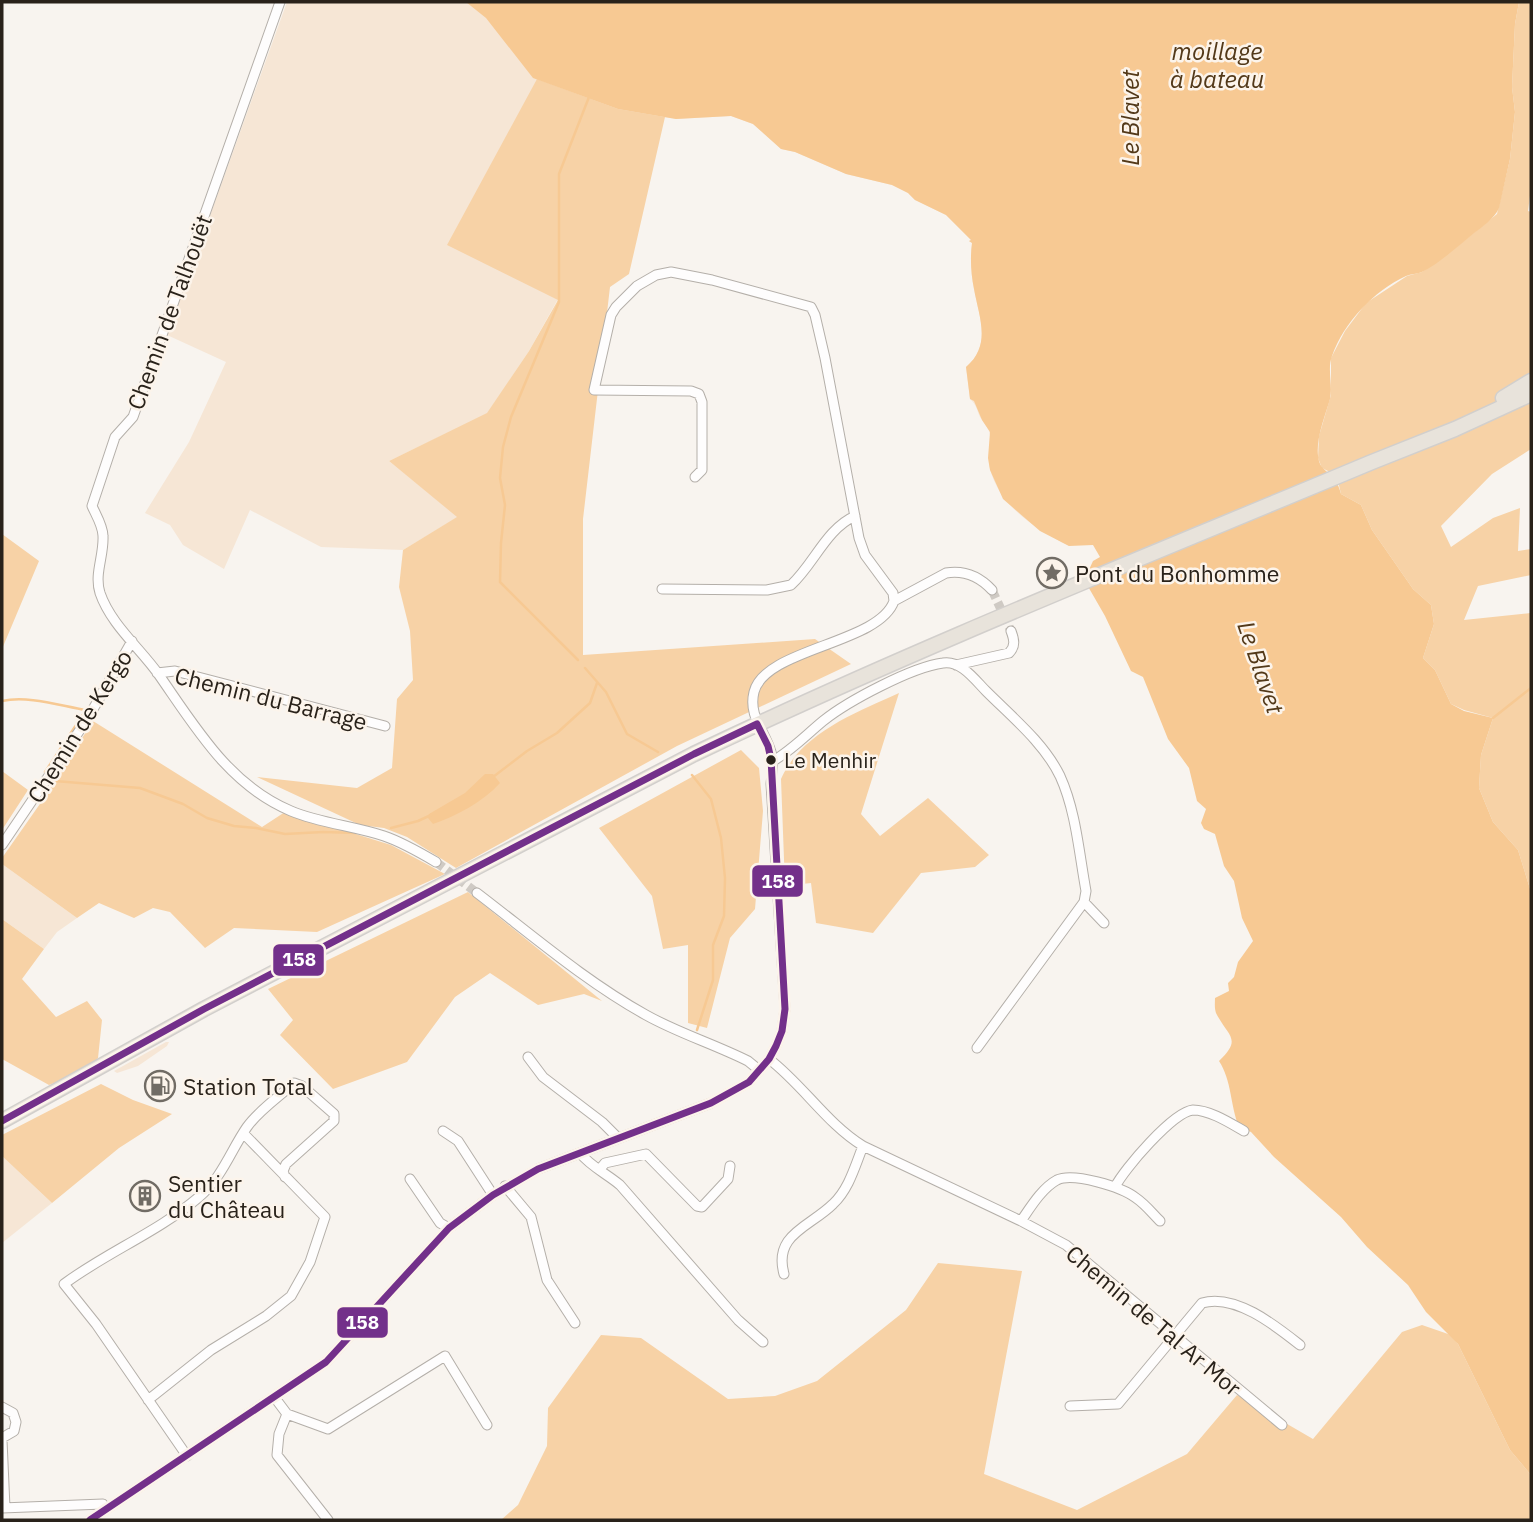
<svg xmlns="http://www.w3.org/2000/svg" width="1533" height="1522" viewBox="0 0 1533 1522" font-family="'IBM Plex Sans',sans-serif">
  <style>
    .green { fill: #f6e6d5 }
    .forest { fill: #f7d2a6 }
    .water { fill: #f7c993 }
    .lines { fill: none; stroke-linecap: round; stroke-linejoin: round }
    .stream { stroke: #f7c993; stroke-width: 2.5 }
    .street-tunnel { stroke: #cfcac4; stroke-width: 9; stroke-dasharray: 9 4.5; stroke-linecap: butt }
    .street-casing { stroke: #b4afa9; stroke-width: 11 }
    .primary-casing { stroke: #d2cfcc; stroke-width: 17 }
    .street { stroke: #fefdfd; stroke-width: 9 }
    .primary { stroke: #e8e3db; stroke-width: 14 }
    .bus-1-casing { stroke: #fcf4eb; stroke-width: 12 }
    .bus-1 { stroke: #73308a; stroke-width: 7 }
    .bus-dot { fill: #29221a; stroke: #fcf4eb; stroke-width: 2.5 }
    .labels { text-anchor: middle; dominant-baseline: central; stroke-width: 5; stroke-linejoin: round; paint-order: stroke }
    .bus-label { font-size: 21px; fill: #29221a; stroke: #fcf4eb; text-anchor: start }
    .street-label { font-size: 23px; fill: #29221a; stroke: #fcf4eb }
    .poi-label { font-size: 23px; fill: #29221a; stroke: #fcf4eb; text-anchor: start }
    .water-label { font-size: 24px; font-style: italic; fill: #533919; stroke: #fcf4eb }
    .line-badge { stroke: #fcf4eb; stroke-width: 2.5 }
    .badge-label { font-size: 19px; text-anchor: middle; font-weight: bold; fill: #fff }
  </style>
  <rect width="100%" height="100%" fill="#f8f4ef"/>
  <!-- green -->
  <path class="green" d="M287,2h641l141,544c-33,-17 -69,-39 -79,-77 -4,-12 3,-27 -1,-38 -2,-5 -6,-9 -9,-14 -3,-7 -4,-13 -10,-18l-4,-32c26,-22 13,-50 8,-78 -3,-15 -4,-31 -2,-46l-3,-2 2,-1 -25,-25 -31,-15 -7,-7 -16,-8 -46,-11 -51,-22 -14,-3 -28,-25 -22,-8 -55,3 -25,-4 -93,184 -29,52 -42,63 -98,47 69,56 -55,33 -82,-3 -71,-37 -26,59 -41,-24 -13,-20 -25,-12 44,-71 37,-80 -59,-27z
    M2,864l75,54 -20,14 -13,17 -42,-30z
    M166,1042h3l-2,4 -29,20 -21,7 -3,-2z
    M2,1156l50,47 -50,40z"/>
  <!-- forest -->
  <path class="forest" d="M1519,2h12v186l-3,23 3,1v237l-39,25 -51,52 10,21 42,-29 27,-10 -2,43 13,-2v26l-53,11 -14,34 67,-7v279l-13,-42 -25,-28 -14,-34 2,-33 12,-37 -29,-8 -13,-6 -16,-34 -12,-12 11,-34 -3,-19 -18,-16 -41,-59 -11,-25 -20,-11 -3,-13 -8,-9 -8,-4 -4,-10 1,-22 12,-41v-37l14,-27 21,-28 41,-27 15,-4 43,-32 32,-26 13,-55 5,-47 -3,-25 3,-63z
    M537,79l81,30 47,8 -36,157 -19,13 -27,232v136l232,-16 36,25 -174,82 -221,122 -49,-31 -23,-9 -24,-3 -103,-48 100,11 35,-20 5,-69 16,-19 -3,-49 -11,-44 4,-37 54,-33 -68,-56 98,-48 42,-62 29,-51 -111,-55z
    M2,534l37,27 -37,88z
    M899,693l-38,121 19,22 48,-38 61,57 -14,12 -54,6 -48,60 -57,-10 -5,-40 -26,3 -4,-107c20,-46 76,-67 118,-86z
    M93,721l169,106 23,-15 106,33 54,29 -128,58 -83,-4 -29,20 -35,-36 -17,-4 -19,10 -35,-15 -22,15 -75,-54v-6l40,-57z
    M741,750l18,18 4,43 -8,98 -25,29 -23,90 -19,-5v-78l-25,4 -11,-53 -53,-68z
    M2,771l26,19 -26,40z
    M468,892l134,109 -18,-7 -46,11 -48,-32 -35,24 -48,65 -74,27 -53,-54 13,-15 -25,-31z
    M2,919l42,30 -22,30 34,38 31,-16 15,19 -4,38 -8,11 -41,16 -47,-26z
    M101,1084l32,16 39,14 -53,34 -67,55 -50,-47v-21z
    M938,1263l84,8 -38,203 93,36 110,-56 50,-59 76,44 89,-107 20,-7 29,10 7,9 52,106 21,25v45h-1030l17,-15 29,-59 1,-38 53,-73 40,3 87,61 47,-3 42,-15 89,-71z"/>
  <!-- water -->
  <path class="water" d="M466,2h1053l-4,22 -3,63 3,25 -5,47 -11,49c-4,10 -17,19 -26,26 -15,12 -33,29 -51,38 -5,2 -11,2 -16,4 -32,15 -62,46 -74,80 -5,13 1,29 -2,43 -5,18 -16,43 -11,62 3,12 17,11 22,33l20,11 11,25 41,59 18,16 3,19 -11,34 12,12 16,34 13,7 29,7 -12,37 -2,33 14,34 25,28 13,42v583l-21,-25 -52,-106 -32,-32 -18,-27 -41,-38 -26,-30 -67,-60 -23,-25 -12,-5c-9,-22 -7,-46 -20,-66 23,-22 10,-24 -2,-46 -3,-5 -2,-12 -2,-17l14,-7 -1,-8 6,-6 4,-15 15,-21 -11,-23 -8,-37 -10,-15 -9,-32 -11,-5 -3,-6 5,-14 -9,-8 -8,-33 -21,-29 -25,-62 -12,-6 -26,-55 -19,-33 1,-9 6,-13 7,-4 -7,-12 -24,1 -29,-15 -37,-32 -13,-29 -2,-12 2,-26 -8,-12 -8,-19 -4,-2 -4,-32c26,-22 13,-50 8,-78 -3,-15 -4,-31 -2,-46l-3,-2 2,-1 -25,-25 -31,-15 -7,-7 -16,-8 -46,-11 -51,-22 -14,-3 -28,-25 -22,-8 -55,3 -58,-10 -85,-31 -47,-60z
    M485,774h8l7,9c-17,19 -44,33 -67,41l-5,-6 1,-4 36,-21z"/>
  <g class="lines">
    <!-- stream -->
    <path class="stream" d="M578,660l-78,-78 1,-39 4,-38 -5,-27 3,-31 8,-30 48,-115v-128l30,-77
      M585,668l21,24 21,42 31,18
      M2,701c26,-6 59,5 84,9l-41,62
      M1493,718l38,-30
      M692,775l19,24 10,39 4,40 -1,38 -11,29v35l-16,50
      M493,777l34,-26 30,-18 33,-30 7,-20
      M55,781l85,7 43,16 24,14 27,8 22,2 29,6 38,-2 34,1
      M391,828l27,-7 13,-6"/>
    <!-- street-tunnel -->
    <path class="street-tunnel" d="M992,590l19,41
      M436,862l41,31"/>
    <!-- street casing -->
    <g class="street-casing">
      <path id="street" d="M280,2l-147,415 -18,20 -23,69c4,9 11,20 11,30 1,20 -9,38 -3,57 11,32 41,56 59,82 37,53 70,110 132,136 29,12 62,15 93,25 18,6 35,16 52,26
        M695,477l7,-7v-68l-3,-8 -8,-3 -97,-1 17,-75 5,-8 21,-21 19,-11 15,-3 41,8 99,27 4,8 10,43 34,180 6,17 28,38 1,8
        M662,589l105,1 24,-5c23,-21 35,-56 64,-69
        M956,665l53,-12c7,-7 5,-14 2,-22
        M157,673l18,-2 210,55
        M773,761c19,-11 33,-26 50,-40 25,-20 89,-54 120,-58 18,-3 32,17 43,28 26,26 58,52 74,85 16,35 19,77 26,115l-2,11
        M2,845l86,-127 44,-77
        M477,893c55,42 108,88 169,122 32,18 68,29 102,46l11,9
        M1084,902l20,21
        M977,1048l107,-146
        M528,1057l15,20 59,45 16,16
        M769,1059c34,26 58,65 94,87l158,75 45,24 216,180
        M443,1131l15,10 35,54
        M580,1153c10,13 27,21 40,32l118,135 25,22
        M600,1169l5,-6 41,-9 51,52 5,1 26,-28 2,-13
        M410,1179l30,44 9,5
        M505,1186l26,31 16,63 28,43
        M1115,1187c9,-18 58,-75 78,-77 17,0 37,13 51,21
        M1021,1221c9,-13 21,-33 36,-41 16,-8 65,7 79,18 9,6 16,15 24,23
        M784,1274c-11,-40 26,-47 49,-70 16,-15 22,-38 30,-58
        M275,1398l12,16 41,15 117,-73 42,69
        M148,1400l63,-50 55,-34 25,-20 19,-34 15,-45 -81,-83
        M1070,1406l48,-2 84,-101c33,-10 74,23 98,42
        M2,1407l11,6 3,9 -2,9 -12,7
        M287,1414l-8,20 -2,21 51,65
        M2,1440l3,68
        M187,1456l-91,-132 -32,-40c43,-32 94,-52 135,-87 23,-19 32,-47 48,-70 12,-17 32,-30 47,-44l8,3 32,28v7l-48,43 -3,7 2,6
        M2,1508l101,-4 3,5
        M90,1520l236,-158 123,-134 44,-33 45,-26 173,-66 38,-21 20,-23 7,-13 6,-15 3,-22 -14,-225c1,-10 3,-21 0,-32 -6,-21 -23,-36 -17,-60 11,-44 125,-48 140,-91l52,-28c18,-3 33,3 46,17"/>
    </g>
    <!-- primary casing -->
    <g class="primary-casing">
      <path id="primary" d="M1503,398l28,-17
        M2,1121l202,-112 490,-255c222,-106 451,-197 678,-292l83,-33 76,-35"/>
    </g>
    <!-- street -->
    <use href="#street" class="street"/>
    <!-- primary -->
    <use href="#primary" class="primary"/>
    <!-- bus-1 casing -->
    <g class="bus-1-casing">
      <path id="bus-1" d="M2,1121l202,-112 490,-255 63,-30 11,22 3,13 14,250 -3,22 -6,15 -7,13 -20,23 -38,21 -173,66 -45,26 -44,33 -123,134 -236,158"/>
    </g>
    <!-- bus-1 -->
    <use href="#bus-1" class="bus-1"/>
  </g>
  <!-- icons -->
  <defs>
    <g id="sight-ring" transform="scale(1.575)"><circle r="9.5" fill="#fcf4eb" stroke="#716c65" stroke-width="1.5"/><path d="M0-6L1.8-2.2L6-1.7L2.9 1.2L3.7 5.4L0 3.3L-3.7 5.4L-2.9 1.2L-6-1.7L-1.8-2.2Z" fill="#716c65"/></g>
    <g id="fuel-ring" transform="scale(1.575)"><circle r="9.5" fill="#fcf4eb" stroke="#716c65" stroke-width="1.5"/><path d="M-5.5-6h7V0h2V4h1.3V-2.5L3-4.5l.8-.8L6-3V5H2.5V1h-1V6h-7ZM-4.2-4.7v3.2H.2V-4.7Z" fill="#716c65"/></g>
    <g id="building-ring" transform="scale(1.575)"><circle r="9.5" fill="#fcf4eb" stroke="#716c65" stroke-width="1.5"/><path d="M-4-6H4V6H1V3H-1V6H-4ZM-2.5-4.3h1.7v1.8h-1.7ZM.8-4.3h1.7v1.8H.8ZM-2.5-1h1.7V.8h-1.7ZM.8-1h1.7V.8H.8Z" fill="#716c65"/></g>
  </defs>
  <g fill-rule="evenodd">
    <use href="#sight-ring" x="1052" y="573"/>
    <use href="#fuel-ring" x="160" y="1086"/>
    <use href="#building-ring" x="145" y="1196"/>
  </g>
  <!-- markers -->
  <circle class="bus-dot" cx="771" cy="760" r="6"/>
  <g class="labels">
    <!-- bus labels -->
    <g class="bus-label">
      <text x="784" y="760">Le Menhir</text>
    </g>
    <!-- street labels -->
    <g class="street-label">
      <text transform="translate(169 312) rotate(-70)">Chemin de Talhouët</text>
      <text transform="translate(271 698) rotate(14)">Chemin du Barrage</text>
      <text transform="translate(79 726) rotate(-58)">Chemin de Kergo</text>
      <text transform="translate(1154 1320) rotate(40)">Chemin de Tal Ar Mor</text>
    </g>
    <!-- poi labels -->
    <g class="poi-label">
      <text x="1075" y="573">Pont du Bonhomme</text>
      <text x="183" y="1086">Station Total</text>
      <text x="168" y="1183">Sentier<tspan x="168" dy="26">du Château</tspan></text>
    </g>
    <!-- water labels -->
    <g class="water-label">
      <text x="1217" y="51">moillage<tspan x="1217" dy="28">à bateau</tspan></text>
      <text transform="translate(1130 118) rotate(-90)">Le Blavet</text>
      <text transform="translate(1261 667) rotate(71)">Le Blavet</text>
    </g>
  </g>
  <g class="line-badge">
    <rect x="751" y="864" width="53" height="34" rx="7" fill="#73308a"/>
    <rect x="272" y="943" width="53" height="34" rx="7" fill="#73308a"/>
    <rect x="336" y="1306" width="53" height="33" rx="7" fill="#73308a"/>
  </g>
  <g class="badge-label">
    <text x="778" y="888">158</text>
    <text x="299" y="966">158</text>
    <text x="362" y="1329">158</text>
  </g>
  <!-- border -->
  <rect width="1533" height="1522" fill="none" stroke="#29221a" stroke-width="7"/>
</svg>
